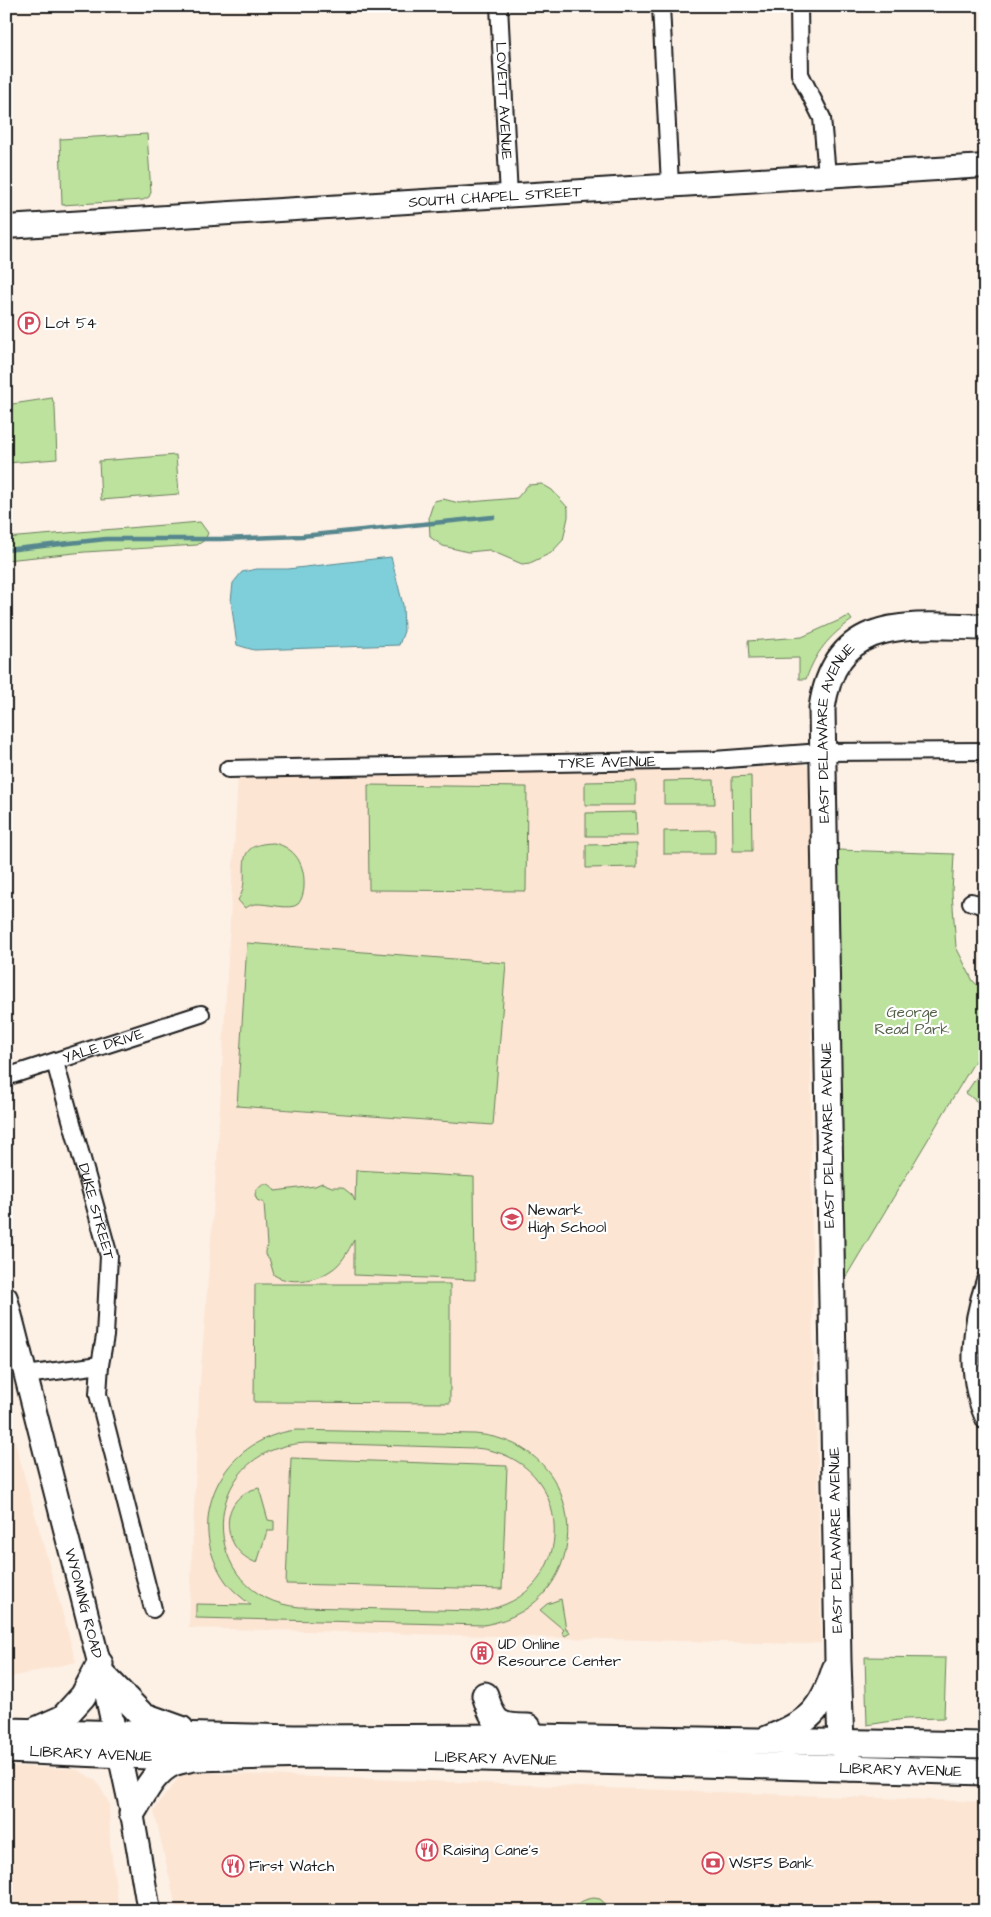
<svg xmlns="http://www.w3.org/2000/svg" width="991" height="1917" viewBox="0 0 991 1917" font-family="'Architects Daughter',sans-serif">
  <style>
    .built { fill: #fce5d3 }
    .green { fill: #bce29d; stroke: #6c7f5c; fill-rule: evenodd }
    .water { fill: #7fcfda; stroke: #57878e }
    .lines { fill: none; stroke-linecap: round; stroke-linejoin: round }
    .stream { stroke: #57878e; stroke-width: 4.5 }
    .street-casing { stroke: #1c1c1c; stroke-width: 20 }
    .secondary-casing { stroke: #1c1c1c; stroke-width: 26 }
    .primary-casing { stroke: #1c1c1c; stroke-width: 29 }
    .street { stroke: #fff; stroke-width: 16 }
    .secondary { stroke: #fff; stroke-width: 22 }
    .primary { stroke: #fff; stroke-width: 25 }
    .labels { text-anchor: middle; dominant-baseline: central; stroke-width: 4.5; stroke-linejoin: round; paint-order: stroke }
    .street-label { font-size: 15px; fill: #1c1c1c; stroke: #fff }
    .poi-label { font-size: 15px; fill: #1c1c1c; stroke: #fff; text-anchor: start }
    .park-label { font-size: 15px; fill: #546149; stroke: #fff }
  </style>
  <rect width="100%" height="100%" fill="#fdf0e5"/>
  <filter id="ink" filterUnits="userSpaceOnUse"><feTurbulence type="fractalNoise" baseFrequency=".02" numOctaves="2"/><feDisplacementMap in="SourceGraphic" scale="10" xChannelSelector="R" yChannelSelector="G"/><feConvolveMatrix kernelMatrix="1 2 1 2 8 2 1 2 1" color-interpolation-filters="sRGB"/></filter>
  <g filter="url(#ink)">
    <!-- built -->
    <path class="built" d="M794,762l8,1 6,4 3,18v380l2,177 5,129 3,172 -18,1 -614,-16 10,-232 18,-234 21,-387 504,-5z
      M6,1410l70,252 -70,16z
      M6,1766l66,3 8,2 17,11 12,21 1,40 9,68h-113z
      M183,1772l802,30v109h-808l-23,-101z"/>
    <!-- green -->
    <path class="green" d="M147,134l4,58 -2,5 -6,3 -81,5 -2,-66z
      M52,398l3,9 2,52 -51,4v-58z
      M176,455l3,39 -78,6 -2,-39z
      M542,484l10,6 16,18v9l-5,23 -12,13 -21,10 -8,1 -33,-14 -21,2 -25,-6 -13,-9 -1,-21 5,-15 9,-2 16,4 58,-5 11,-13z
      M200,522l8,11 -3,7 -8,5 -112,7 -79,8v-22z
      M849,616l3,4c-24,17 -36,32 -46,59h-7v-21l-50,1 -1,-18 54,-4z
      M751,776l1,75h-19l-1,-74z
      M714,780l1,24h-51v-23z
      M636,781v24h-51v-23z
      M368,785l159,2 -1,104 -157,-1z
      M636,812l1,24h-51v-23z
      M715,830v24h-51v-23z
      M274,843c22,5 31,22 30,43 0,5 -2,14 -6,18 -7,7 -32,-1 -42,0 -4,0 -7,2 -11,4l-7,-8c17,-25 -12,-56 36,-57z
      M637,844v23l-51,1v-23z
      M838,850l116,4 -2,39 4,54 17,34 12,11v52l-144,241z
      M247,943l259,20 -13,162 -256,-19z
      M985,1065v43l-19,-15z
      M356,1170l118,7 1,103 -121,-5v-35c-6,11 -12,24 -24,31 -15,10 -40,14 -56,4l-5,-17 -4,-3v-4l2,-5 -3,-43 -7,-3 -2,-5c2,-12 14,-16 20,-4l40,-5 7,-3 10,4h10l10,8 3,6z
      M255,1284h195v119l-196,-1z
      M296,1430l179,4c118,9 126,171 9,191l-288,-7v-14l55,1c-9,-7 -18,-14 -25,-23 -44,-62 -4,-143 70,-152zM306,1443l169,5c103,8 107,151 4,163l-179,-4c-104,-8 -105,-159 6,-164z
      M291,1458l216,8 -5,123 -216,-5z
      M259,1488l9,32 6,1v10h-7l-10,32c-38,-13 -39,-68 2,-75z
      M561,1599l5,30h2l2,4 -5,3 -3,-4 2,-2 -24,-20 7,-6z
      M865,1657l81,1 -2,60 -39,1 -38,6z
      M594,1898l6,1 13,12h-43c6,-8 15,-12 24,-13z"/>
    <!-- water -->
    <path class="water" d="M391,557l12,48 1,26 -5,14 -145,5 -17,-5 -6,-44 2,-18 9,-11 15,-3h31z"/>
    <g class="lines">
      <!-- stream -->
      <path class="stream" d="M6,550l100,-11h114l82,-3 191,-19"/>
      <!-- street casing -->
      <g class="street-casing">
        <g id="street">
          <path id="s1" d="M499,6l10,190"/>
          <path d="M661,6l9,179"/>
          <path d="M799,6l1,68 22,44 5,57"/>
          <path id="s2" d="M228,769l486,-9 108,-8 163,-1"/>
          <path d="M971,902l14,4"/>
          <path id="s3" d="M55,1062l54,194 -4,80 -5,29 -2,29 55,215"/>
          <path id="s4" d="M6,1077l195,-63"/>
          <path d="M985,1280c-15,45 -21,97 0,141"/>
          <path d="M26,1375l74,-10"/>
        </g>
      </g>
      <!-- secondary casing -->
      <g class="secondary-casing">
        <g id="secondary">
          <path id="s5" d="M6,227l979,-61"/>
          <path id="s6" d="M6,1298l96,376 30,139 17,98"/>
        </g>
      </g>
      <!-- primary casing -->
      <g class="primary-casing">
        <g id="primary">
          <path d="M102,1674l40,41 39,14"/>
          <path d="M485,1695c9,29 13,32 43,32"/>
          <path d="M36,1730l27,-12 20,-22 17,-32"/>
          <path d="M6,1731l289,7 239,-1 451,8"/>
          <path d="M767,1739c40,-15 55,-28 68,-70"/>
          <path id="s7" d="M6,1750l190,8 113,-3 104,1 572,16"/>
          <path id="s8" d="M851,1768l-10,-25 -3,-82 -16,-953c14,-96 89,-82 163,-81"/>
          <path d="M132,1813c11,-17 21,-41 41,-50 5,-2 11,-3 16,-4"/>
        </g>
      </g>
      <!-- street -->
      <use href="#street" class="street"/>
      <!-- secondary -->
      <use href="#secondary" class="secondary"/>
      <!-- primary -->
      <use href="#primary" class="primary"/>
    </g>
  </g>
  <!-- icons -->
  <defs>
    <g id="parking-ring" transform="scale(1.125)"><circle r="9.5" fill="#fff" stroke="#d1495b" stroke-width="1.5"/><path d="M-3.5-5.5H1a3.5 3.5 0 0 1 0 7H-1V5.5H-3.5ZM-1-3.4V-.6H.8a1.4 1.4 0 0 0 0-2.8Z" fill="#d1495b"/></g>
    <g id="school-ring" transform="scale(1.125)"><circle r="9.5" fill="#fff" stroke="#d1495b" stroke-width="1.5"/><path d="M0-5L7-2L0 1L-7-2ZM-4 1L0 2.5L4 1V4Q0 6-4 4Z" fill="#d1495b"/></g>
    <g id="building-ring" transform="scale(1.125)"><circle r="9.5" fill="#fff" stroke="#d1495b" stroke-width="1.5"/><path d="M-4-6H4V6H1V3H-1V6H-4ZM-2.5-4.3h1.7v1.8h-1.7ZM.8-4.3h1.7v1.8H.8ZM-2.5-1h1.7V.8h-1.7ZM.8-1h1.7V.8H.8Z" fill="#d1495b"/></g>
    <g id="restaurant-ring" transform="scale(1.125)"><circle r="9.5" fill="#fff" stroke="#d1495b" stroke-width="1.5"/><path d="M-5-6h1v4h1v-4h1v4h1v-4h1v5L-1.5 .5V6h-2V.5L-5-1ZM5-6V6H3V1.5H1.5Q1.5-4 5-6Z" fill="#d1495b"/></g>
    <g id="bank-ring" transform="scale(1.125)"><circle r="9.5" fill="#fff" stroke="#d1495b" stroke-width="1.5"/><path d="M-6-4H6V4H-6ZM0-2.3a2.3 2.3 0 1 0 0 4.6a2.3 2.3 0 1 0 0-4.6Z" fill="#d1495b"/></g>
  </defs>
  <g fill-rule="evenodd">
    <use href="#parking-ring" x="29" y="323"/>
    <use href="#school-ring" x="512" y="1219"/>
    <use href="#building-ring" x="482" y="1653"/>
    <use href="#restaurant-ring" x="427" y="1850"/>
    <use href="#bank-ring" x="713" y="1863"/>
    <use href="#restaurant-ring" x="233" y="1866"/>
  </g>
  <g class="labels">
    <!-- street labels -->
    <g class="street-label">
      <text stroke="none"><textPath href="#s1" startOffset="95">LOVETT AVENUE</textPath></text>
      <text stroke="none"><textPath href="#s5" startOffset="490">SOUTH CHAPEL STREET</textPath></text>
      <text stroke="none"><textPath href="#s8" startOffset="1040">EAST DELAWARE AVENUE</textPath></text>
      <text stroke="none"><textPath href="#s2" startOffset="379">TYRE AVENUE</textPath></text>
      <text stroke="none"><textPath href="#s4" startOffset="102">YALE DRIVE</textPath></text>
      <text transform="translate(828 1135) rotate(-91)">EAST DELAWARE AVENUE</text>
      <text stroke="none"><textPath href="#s3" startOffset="155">DUKE STREET</textPath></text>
      <text transform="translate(836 1540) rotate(-91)">EAST DELAWARE AVENUE</text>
      <text stroke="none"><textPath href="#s6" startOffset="315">WYOMING ROAD</textPath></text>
      <text stroke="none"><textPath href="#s7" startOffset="85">LIBRARY AVENUE</textPath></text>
      <text stroke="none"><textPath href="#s7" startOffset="490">LIBRARY AVENUE</textPath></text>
      <text stroke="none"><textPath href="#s7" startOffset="895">LIBRARY AVENUE</textPath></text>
    </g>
    <!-- poi labels -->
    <g class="poi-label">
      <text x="45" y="323">Lot 54</text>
      <text x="528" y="1210">Newark<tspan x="528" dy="17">High School</tspan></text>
      <text x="498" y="1644">UD Online<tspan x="498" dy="17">Resource Center</tspan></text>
      <text x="443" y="1850">Raising Cane's</text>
      <text x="729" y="1863">WSFS Bank</text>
      <text x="249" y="1866">First Watch</text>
    </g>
    <!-- park labels -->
    <g class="park-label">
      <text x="912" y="1012">George<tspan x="912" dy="17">Read Park</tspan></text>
    </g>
  </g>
  <!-- margin -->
  <rect width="991" height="1917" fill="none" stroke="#fff" stroke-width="25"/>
  <rect x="12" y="12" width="966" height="1892" fill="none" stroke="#1c1c1c" stroke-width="2" filter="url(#ink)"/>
</svg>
